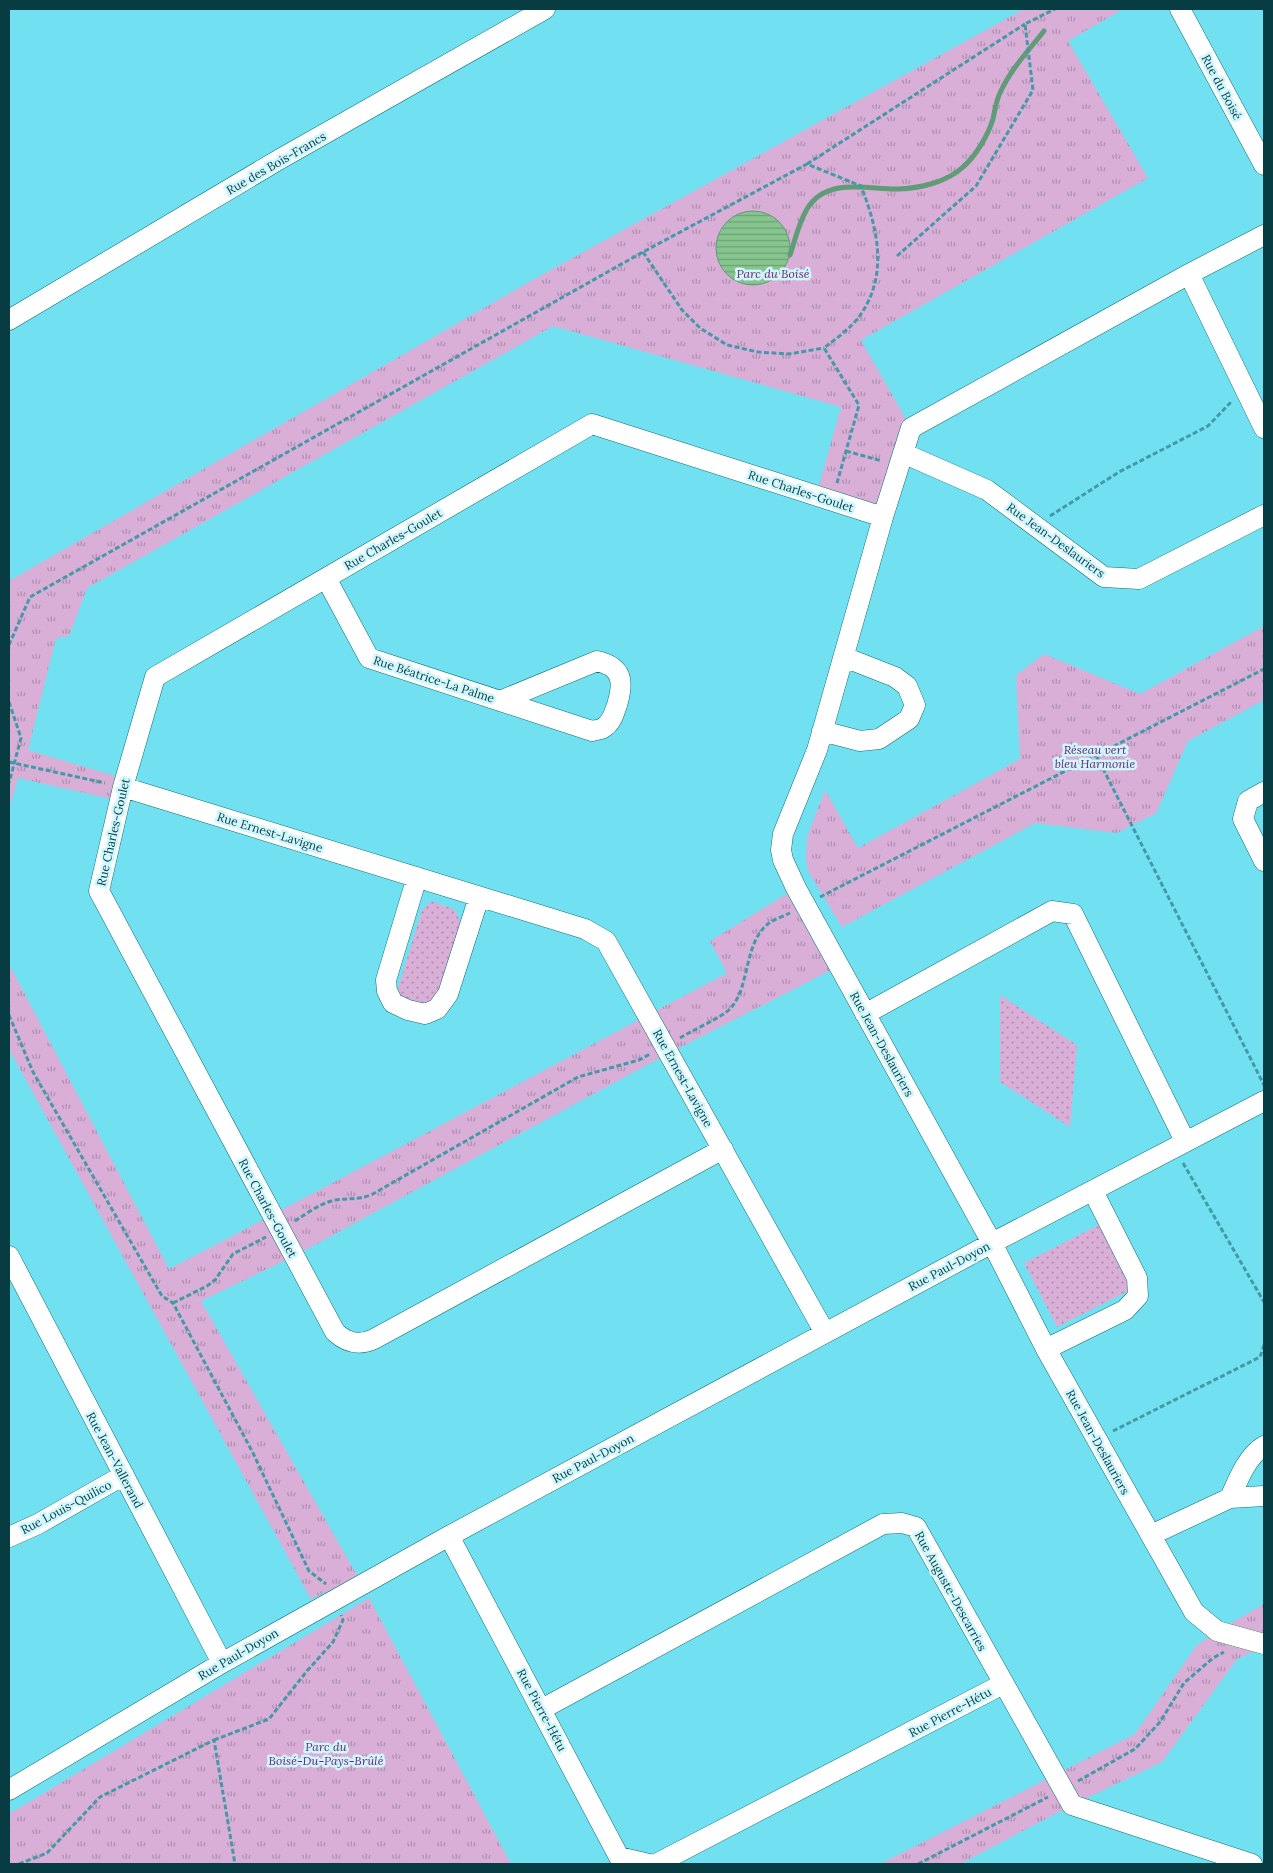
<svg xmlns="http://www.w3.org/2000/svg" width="1273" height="1873" viewBox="0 0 1273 1873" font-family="Lora,serif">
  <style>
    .grass { fill: url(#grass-dots) }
    .park { fill: url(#park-tufts) }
    .water { fill: url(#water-rules); stroke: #609c78 }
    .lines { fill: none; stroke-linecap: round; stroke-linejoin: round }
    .stream { stroke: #609c78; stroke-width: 5 }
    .minor-casing { stroke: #086f7b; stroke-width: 21 }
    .path { stroke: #439aa6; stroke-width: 3; stroke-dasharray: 5 2.5; stroke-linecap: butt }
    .minor { stroke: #fff; stroke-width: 20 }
    .labels { text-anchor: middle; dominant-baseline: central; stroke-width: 5; stroke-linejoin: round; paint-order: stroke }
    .street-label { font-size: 12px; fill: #073c43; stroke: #cff7fd }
    .park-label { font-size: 12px; font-style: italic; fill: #6b266a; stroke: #cff7fd }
  </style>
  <defs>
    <pattern id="grass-dots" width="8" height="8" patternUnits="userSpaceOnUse" patternTransform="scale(1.25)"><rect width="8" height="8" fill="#d9aed7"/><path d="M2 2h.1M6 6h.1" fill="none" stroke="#ae8fb0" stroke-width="1.8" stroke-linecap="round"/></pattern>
    <pattern id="park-tufts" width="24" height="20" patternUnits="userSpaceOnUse" patternTransform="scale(1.25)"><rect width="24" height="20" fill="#d9aed7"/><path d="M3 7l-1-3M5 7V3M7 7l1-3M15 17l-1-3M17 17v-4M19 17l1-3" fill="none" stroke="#ae8fb0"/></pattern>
    <pattern id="water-rules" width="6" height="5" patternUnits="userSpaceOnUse" patternTransform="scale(1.25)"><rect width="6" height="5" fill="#86c58e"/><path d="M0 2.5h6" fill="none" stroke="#6ca176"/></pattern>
  </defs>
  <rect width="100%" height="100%" fill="#71e1f1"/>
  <!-- grass -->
  <path class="grass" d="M431,901l23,8 7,13 -23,72 -6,9 -9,3 -24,-11 -1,-7 24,-78z
    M1000,995l77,50 -7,82 -70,-45z
    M1100,1224l34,64 -77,39 -33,-64z"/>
  <!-- park -->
  <path class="park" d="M1024,9h99l-55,32 80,137 -287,162 50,88 -28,89 -67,-21 25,-89 -288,-81 -466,262 -18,48 -13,2 -28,112 94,28 -6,22 -98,-22 -9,31v-228l520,-299z
    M1264,626v74l-76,41 -32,72 -39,20 -82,-10 -193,104 -34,-56 -2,-14 1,-20 18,-47 33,58 162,-89 -4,-84 28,-21 96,40z
    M796,888l43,78 -170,87 -375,203 -93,45 157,276 -47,22 -302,-550v-85l160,305 103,-54 455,-242 -17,-32z
    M369,1598l142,266h-502v-50z
    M1264,1604v43l-27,12 -75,103 -90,43 -112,59h-80l255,-130 61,-88 21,-15z"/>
  <!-- water -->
  <path class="water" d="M716 248a37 37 0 1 1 74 0a37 37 0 1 1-74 0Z"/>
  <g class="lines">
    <!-- stream -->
    <path class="stream" d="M790,255c5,-15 9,-33 17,-46 20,-33 62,-19 92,-20 22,-1 48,-7 64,-22 13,-11 25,-32 30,-48 2,-9 3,-18 7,-26 10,-23 29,-43 44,-62"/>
    <!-- minor casing -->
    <g class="minor-casing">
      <path id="minor" d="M1180,9l84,156
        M1264,235l-75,39 -278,154 -28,89 -66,233 -34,84 -2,16 2,10 13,28 196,355 54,106 148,263 23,19 47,13
        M1189,274l75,154
        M9,320l271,-161 265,-150
        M903,453l84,37 117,87 35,2 125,-64
        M326,578l43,80 223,73c3,-1 8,-1 11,-3 9,-5 11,-15 14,-23 7,-23 6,-38 -20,-44l-97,40
        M822,731l38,10 19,-2 30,-20 6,-14 -8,-19 -12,-9 -51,-20
        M123,787l462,142 21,12 219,392
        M1264,792l-16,9 -5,18 21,42
        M417,877l-31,103 1,11 6,12 15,7 17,4 12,-5 11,-15 31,-97
        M865,1014l187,-103 21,3 112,227
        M723,1149l-349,190c-15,7 -27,4 -39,-7l-236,-441 24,-104 32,-110 437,-253 291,93
        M9,1256l213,407
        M1046,1349l79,-39 13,-14 -1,-18 -44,-87
        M1230,1498c8,-18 17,-42 34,-52
        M1151,1535l79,-37 34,-2
        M449,1536l170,321 30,7
        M9,1537l29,-13 86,-49
        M542,1709l341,-185 19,-1 14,4 156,278 180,59
        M9,1790l213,-127 227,-127 543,-293 272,-142
        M656,1864l347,-180"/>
    </g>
    <!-- path -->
    <path class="path" d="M807,164l218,-140
      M643,252l39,58 18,18 27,17 31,7 31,2 35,-6
      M897,256l79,-70 57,-96 -8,-66 30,-15
      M846,451l36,10
      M1050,516l69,-44 89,-46 24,-25
      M9,645l21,-48 613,-345 164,-88 54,22c16,41 27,85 2,125 -9,15 -25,26 -39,37l35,57 -22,78
      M9,702l12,36 -12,45
      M1096,755l168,330
      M9,762l96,21
      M820,897l444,-228
      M9,1015l24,57 129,224 11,7 80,150 56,118 17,13
      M680,1038c11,-7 42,-21 50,-29 21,-23 13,-66 39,-86 6,-4 15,-7 21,-10
      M1183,1163l81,139
      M295,1221c12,-8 26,-18 40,-21 13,-2 21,0 36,-5l207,-118 61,-17 11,-6
      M173,1303l34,-17 8,-6 18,-26 33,-17
      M1113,1431l147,-74 4,-12
      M214,1740l55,-21 38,-48 26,-29 10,-22 -2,-5
      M1078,1781l57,-32 25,-27 24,-39 29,-25 11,-6
      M19,1864l28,-11 53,-56 114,-57 21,124
      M918,1864l130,-67"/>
    <!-- minor -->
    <use href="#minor" class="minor"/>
  </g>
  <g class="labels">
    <!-- street labels -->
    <g class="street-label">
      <text transform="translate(1222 87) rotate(62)">Rue du Boisé</text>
      <text transform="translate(276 163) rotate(-30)">Rue des Bois-Francs</text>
      <text transform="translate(801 491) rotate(18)">Rue Charles-Goulet</text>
      <text transform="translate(393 539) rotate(-30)">Rue Charles-Goulet</text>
      <text transform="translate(1056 540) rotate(36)">Rue Jean-Deslauriers</text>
      <text transform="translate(434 679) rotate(18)">Rue Béatrice-La Palme</text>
      <text transform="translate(113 832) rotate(-77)">Rue Charles-Goulet</text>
      <text transform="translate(270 832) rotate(17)">Rue Ernest-Lavigne</text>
      <text transform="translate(882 1044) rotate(61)">Rue Jean-Deslauriers</text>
      <text transform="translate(683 1078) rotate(61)">Rue Ernest-Lavigne</text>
      <text transform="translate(268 1208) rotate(62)">Rue Charles-Goulet</text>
      <text transform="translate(949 1266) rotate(-28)">Rue Paul-Doyon</text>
      <text transform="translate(1098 1442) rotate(61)">Rue Jean-Deslauriers</text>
      <text transform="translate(593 1458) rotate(-28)">Rue Paul-Doyon</text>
      <text transform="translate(115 1460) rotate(62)">Rue Jean-Vallerand</text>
      <text transform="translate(66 1507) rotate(-28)">Rue Louis-Quilico</text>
      <text transform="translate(951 1591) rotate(61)">Rue Auguste-Descarries</text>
      <text transform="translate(238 1654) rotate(-30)">Rue Paul-Doyon</text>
      <text transform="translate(542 1710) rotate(62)">Rue Pierre-Hétu</text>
      <text transform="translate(950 1712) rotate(-28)">Rue Pierre-Hétu</text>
    </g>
    <!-- park labels -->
    <g class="park-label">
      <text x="773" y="273">Parc du Boisé</text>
      <text x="1095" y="749">Réseau vert<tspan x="1095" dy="14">bleu Harmonie</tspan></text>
      <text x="326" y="1746">Parc du<tspan x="326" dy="14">Boisé-Du-Pays-Brûlé</tspan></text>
    </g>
  </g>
  <!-- border -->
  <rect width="1273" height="1873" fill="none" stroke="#073c43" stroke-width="20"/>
</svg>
